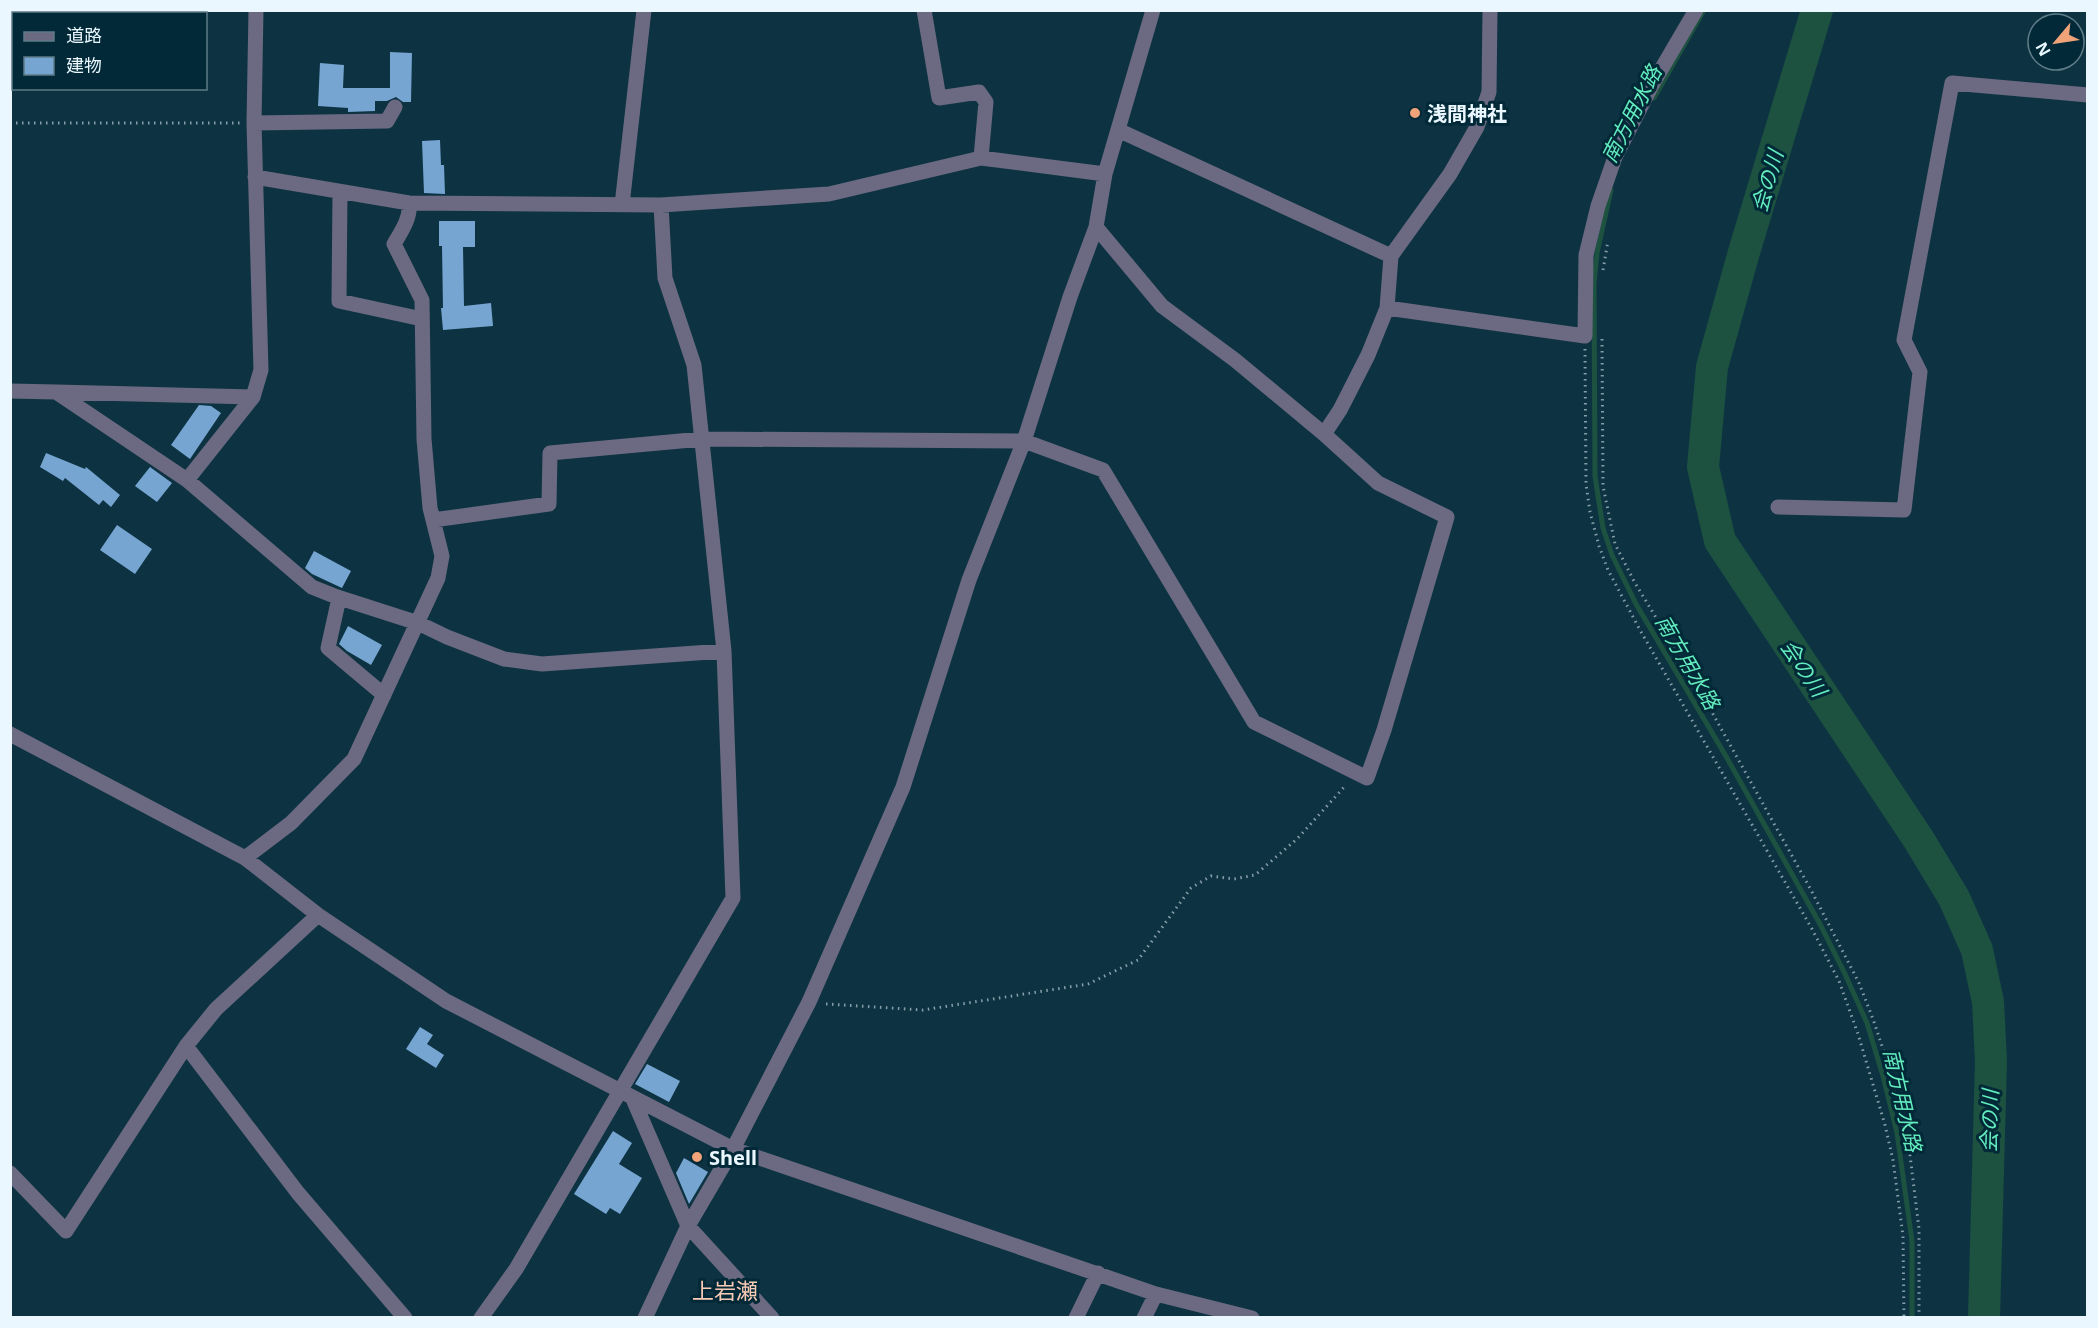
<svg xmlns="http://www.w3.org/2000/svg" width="2098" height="1328" viewBox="0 0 2098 1328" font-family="'Noto Sans','Noto Sans JP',sans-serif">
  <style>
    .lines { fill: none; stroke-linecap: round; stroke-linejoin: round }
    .stream { stroke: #1d5241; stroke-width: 5 }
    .river { stroke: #1d5241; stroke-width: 32 }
    .building { fill: #76a5d2 }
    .path { stroke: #869ea9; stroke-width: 3; stroke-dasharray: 1.5 4.5; stroke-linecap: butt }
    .minor { stroke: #6c6a82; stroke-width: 15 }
    .poi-dot { fill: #f0a279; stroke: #012938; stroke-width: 2 }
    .labels { text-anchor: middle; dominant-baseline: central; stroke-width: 6; stroke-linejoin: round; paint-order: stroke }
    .poi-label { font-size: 20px; font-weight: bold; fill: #eaf7fe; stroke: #012938; text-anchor: start }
    .water-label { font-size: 21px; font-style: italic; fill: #63ecbe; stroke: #012938 }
    .quarter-label { font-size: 22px; fill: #f9cbb5; stroke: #012938 }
  </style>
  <rect width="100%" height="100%" fill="#0d3342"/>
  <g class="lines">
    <!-- stream -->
    <path class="stream" d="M1654,98l50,-88
      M1611,190l-14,63 -3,31 1,192 8,52 9,27 24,49 91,154 94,168 24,48 22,49 16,53 14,57 15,108v77"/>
    <!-- river -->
    <path class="river" d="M1817,10l-73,242 -32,115 -9,100 17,74 199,299 35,58 23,52 11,52 3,59 -7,257"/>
  </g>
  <!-- building -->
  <path class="building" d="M390,52l22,1 -1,49h-8l-7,-5 -9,4h-12v10l-27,1v-4l-30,-2 2,-43 24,2 -1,23h47z
    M440,140l1,25h3l1,29 -21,-1 -2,-52z
    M439,221h36v26h-12l1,59 27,-3 2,23 -50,4 -2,-22h2l-1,-62h-3z
    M199,405l12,1 10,7 -31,46 -19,-14z
    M46,453l39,16 1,-2 34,28 -9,12 -8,-7 -4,5 -34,-27 -2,3 -23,-14z
    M150,467l22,16 -15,19 -22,-16z
    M117,525l35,24 -17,25 -35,-24z
    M314,551l37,20 -9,17 -30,-14 -7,-6z
    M348,626l34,19 -11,20 -24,-14 -8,-7z
    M420,1027l13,8 -6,9 17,11 -8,13 -30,-19z
    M647,1064l33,17 -11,21 -34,-18z
    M613,1131l19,12 -13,21 23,14 -22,36 -10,-6 -4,6 -32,-20z
    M684,1158l24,14 -19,32 -13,-31z"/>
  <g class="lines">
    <!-- path -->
    <path class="path" d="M10,123h230
      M1603,270l5,-29
      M1602,339l1,147 12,58 20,39 59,97 117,210 48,93 14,36 13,39 24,97 9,74v89
      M1585,349l1,135 4,28 9,34 9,24 32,60 172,299 27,52 19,53 27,91 8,35 10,76 1,82
      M826,1004l97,6 165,-26 50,-24 53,-72 20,-12 23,3 21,-4 42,-36 49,-54"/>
    <!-- minor -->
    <path class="minor" d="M924,10l15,88 40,-6 7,10 -5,56
      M254,123l133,-2 8,-14
      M1118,130l273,126 59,-82 27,-47 12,-35 1,-82
      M255,177l154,26 252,2 168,-11 152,-36 124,16
      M340,192l-1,109 83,18
      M622,205l22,-195
      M1387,308l198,28 1,-81 12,-49 17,-49 37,-72 44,-75
      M10,391l46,1 131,88 125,107 25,10 81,26 29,14 57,22 38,5 182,-13
      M56,392l197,5
      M1324,434l16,-24 28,-55 19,-47 4,-52
      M187,480l66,-83 8,-27 -7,-247 2,-113
      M1778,507l126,3 16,-138 -16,-32 48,-257 136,12
      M433,520l116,-16 1,-51 152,-14 322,2 79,29 151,252 113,56 17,-48 63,-213 -69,-34 -54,-49 -89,-74 -73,-54 -66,-79
      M339,598l-11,50 56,47
      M10,734l235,124 73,57 128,86 287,148 423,145 96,24
      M245,858l46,-35 63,-64 84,-181 4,-22 -12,-48 -6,-69 -2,-139 -28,-56c7,-12 17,-26 15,-41
      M318,915l-102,94 -30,37 112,147 107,125
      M633,1099l55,127 84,92
      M10,1173l56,58 120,-185
      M481,1318l35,-49 217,-371 -9,-247 -30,-286 -29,-87 -4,-73
      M645,1318l43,-92 45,-77 76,-147 94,-215 66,-207 55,-139 46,-144 26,-70 9,-53 48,-164
      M1076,1318l22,-45
      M1144,1318l12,-24"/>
  </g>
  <!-- markers -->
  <g class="poi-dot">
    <circle cx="1415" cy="113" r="6"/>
    <circle cx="697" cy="1157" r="6"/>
  </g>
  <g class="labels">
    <!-- poi labels -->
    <g class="poi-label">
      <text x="1427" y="113">浅間神社</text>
      <text x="709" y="1157">Shell</text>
    </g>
    <!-- water labels -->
    <g class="water-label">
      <text transform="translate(1631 114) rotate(-63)">南方用水路</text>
      <text transform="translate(1767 181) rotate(-74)">会の川</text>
      <text transform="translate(1688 662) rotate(60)">南方用水路</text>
      <text transform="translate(1804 668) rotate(56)">会の川</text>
      <text transform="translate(1903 1100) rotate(77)">南方用水路</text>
      <text transform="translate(1989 1121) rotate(-88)">会の川</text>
    </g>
    <!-- quarter labels -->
    <g class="quarter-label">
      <text x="725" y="1290">上岩瀬</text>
    </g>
  </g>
  <!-- border -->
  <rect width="2098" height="1328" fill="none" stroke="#eaf7fe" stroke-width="24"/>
  <!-- legend -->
  <rect x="12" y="12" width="195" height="78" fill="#012938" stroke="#5e7b87" stroke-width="1.5"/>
  <rect x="24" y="32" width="30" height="9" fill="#6c6a82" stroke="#5e7b87" stroke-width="1.5"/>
  <text x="66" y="42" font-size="18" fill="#eaf7fe">道路</text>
  <rect x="24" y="57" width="30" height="18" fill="#76a5d2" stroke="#5e7b87" stroke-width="1.5"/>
  <text x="66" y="72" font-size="18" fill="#eaf7fe">建物</text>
  <!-- north arrow -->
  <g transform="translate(2056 42) rotate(241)"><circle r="28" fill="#012938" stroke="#5e7b87" stroke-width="1.5"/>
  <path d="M0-4.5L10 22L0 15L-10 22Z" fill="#f0a279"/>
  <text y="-9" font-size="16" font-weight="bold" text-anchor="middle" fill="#eaf7fe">N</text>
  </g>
</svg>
